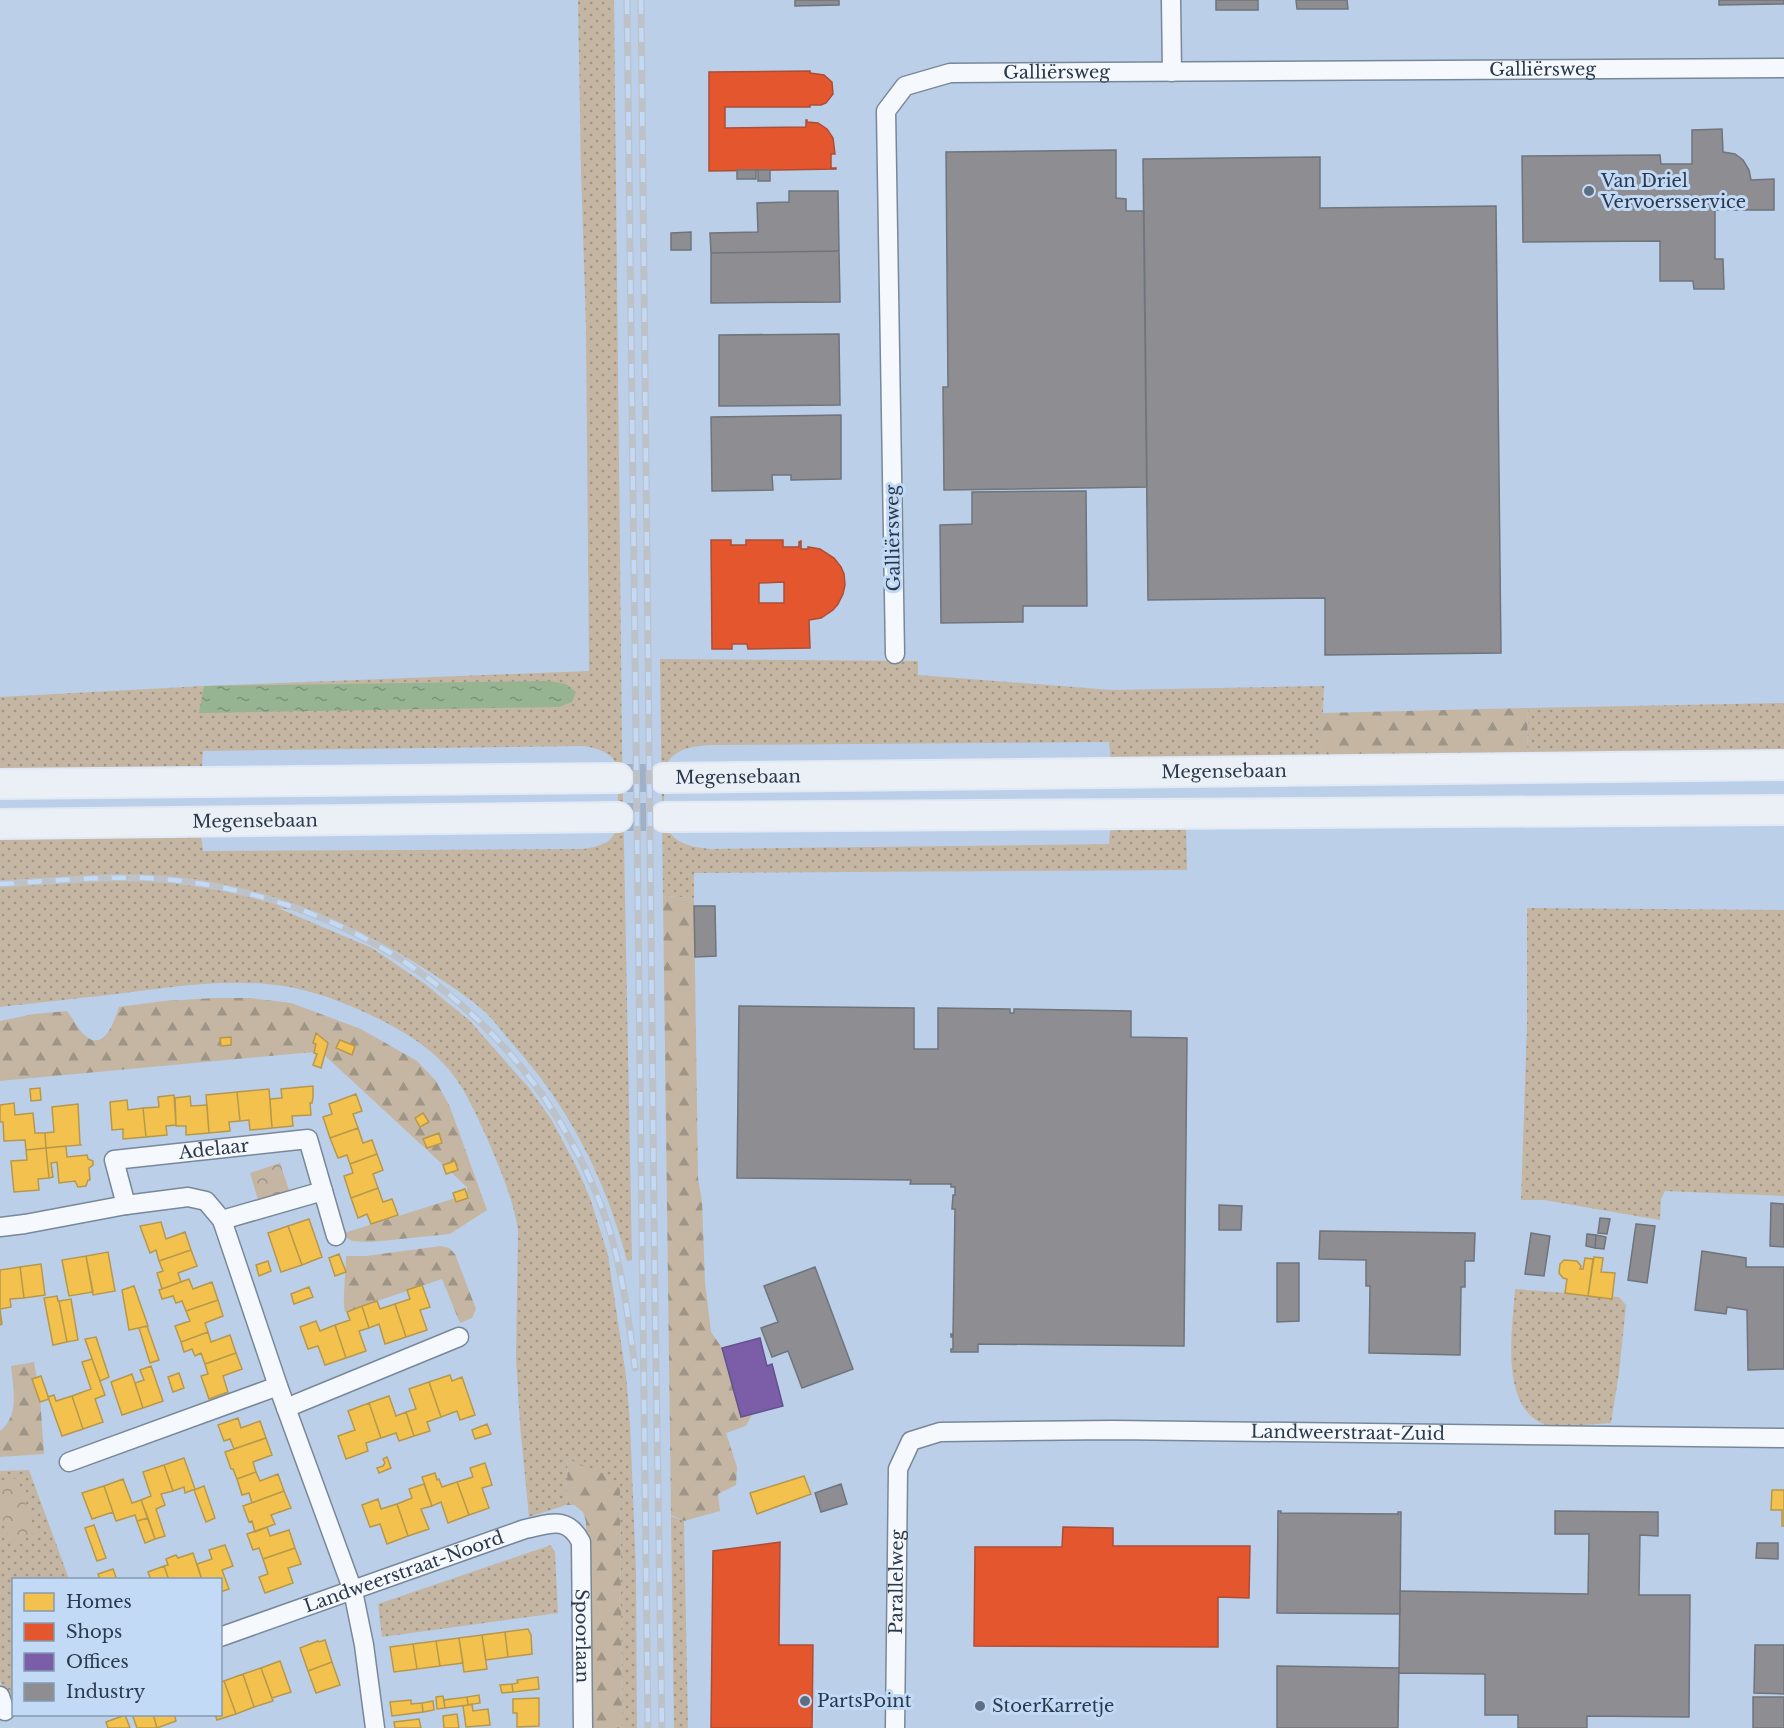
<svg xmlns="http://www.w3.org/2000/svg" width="1784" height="1728" viewBox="0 0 1784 1728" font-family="'Libre Baskerville',serif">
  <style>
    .grass { fill: url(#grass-dots) }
    .forest { fill: url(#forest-firs) }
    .park { fill: url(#park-crowns) }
    .water { fill: url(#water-ripples) }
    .homes { fill: #f2c14e; stroke: #b6984d; stroke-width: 1.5 }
    .shops { fill: #e4572e; stroke: #ac4e37; stroke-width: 1.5; fill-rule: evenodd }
    .offices { fill: #7b5ea7; stroke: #63538c; stroke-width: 1.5 }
    .industry { fill: #8d8d92; stroke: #6f747d; stroke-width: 1.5 }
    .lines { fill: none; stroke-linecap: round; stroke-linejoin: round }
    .primary-tunnel { stroke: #9eb1c9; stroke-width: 28; stroke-dasharray: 28 14; stroke-linecap: butt }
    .street-casing { stroke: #78889a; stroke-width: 21 }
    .primary-casing { stroke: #e0e9f5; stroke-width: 32 }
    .street { stroke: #f5f8fc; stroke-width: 18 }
    .primary { stroke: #ebf0f6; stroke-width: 28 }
    .rail-casing { stroke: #bdc2c9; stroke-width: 7 }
    .rail { stroke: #c2daf6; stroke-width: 4.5; stroke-dasharray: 14; stroke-linecap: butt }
    .poi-dot { fill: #5d6e83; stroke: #c2daf6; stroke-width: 2 }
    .labels { text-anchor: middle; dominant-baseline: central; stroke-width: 6; stroke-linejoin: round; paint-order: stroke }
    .street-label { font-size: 18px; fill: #2a394c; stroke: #c2daf6 }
    .poi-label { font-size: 18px; fill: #2a394c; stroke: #c2daf6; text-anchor: start }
  </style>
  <defs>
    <pattern id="grass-dots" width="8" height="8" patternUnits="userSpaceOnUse" patternTransform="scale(1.5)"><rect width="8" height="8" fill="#c4b6a3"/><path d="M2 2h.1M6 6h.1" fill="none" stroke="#9f9587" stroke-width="1.8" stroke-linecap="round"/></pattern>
    <pattern id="forest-firs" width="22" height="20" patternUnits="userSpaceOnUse" patternTransform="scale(1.5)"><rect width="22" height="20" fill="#c4b6a3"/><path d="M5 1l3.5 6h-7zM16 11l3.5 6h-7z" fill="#9f9587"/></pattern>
    <pattern id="park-crowns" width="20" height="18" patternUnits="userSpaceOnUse" patternTransform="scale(1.5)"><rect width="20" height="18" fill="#c4b6a3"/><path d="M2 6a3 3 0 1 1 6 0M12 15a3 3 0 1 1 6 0" fill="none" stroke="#9f9587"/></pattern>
    <pattern id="water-ripples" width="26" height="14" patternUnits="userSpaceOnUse" patternTransform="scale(1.5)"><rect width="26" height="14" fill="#96b392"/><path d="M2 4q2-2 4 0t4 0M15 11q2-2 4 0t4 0" fill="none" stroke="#7b9379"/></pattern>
  </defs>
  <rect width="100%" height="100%" fill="#bbcfe8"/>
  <!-- grass -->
  <path class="grass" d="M578,0h36l8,744 10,516 -5,1c-21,-82 -59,-156 -116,-219 -9,-10 -17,-22 -27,-31 -27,-23 -57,-41 -87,-59 -36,-21 -78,-40 -119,-44l94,40 53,36 45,37 59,67 22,31 26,49 13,30 18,57 18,121 4,47 6,149 1,156h-15l-2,-243 -52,-26 -2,46 -37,12 -9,-92 -4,-67 2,-128c-5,-32 -19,-64 -32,-94 -10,-22 -20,-45 -35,-64 -19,-24 -45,-39 -72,-53 -23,-11 -48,-22 -72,-28 -65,-17 -134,-4 -199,4 -36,4 -72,8 -108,12v-170l199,-3 3,7 1,10 381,-2c30,-5 34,-13 34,-42 0,-13 0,-26 0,-39 -5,-16 -21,-20 -35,-22l-380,5 -1,17 -2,1 -200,2v-74l204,-11 385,-15 -3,-344 -5,-156z
    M660,659l258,2v14l194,15 212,-4 -3,77 -210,-1 -2,-20 -392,3c-19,0 -46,2 -52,24 0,46 -12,76 46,80l398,-5 1,-13h1l1,-5 74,-1 1,45 -493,3v25l-31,-2z
    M1784,703v51l-257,4 1,-50z
    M1527,908l257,2v286l-119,-5 -4,8 -1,21 -116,-20h-23l6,-174z
    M1515,1289l104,8 7,8 -7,68 -8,50c-13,1 -56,5 -65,2 -48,-17 -33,-98 -31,-136z
    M29,1470l40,109 -55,1 -1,117 -6,3 -7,-20v-209z
    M671,1516l13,5 4,207h-14z
    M551,1545l4,8 3,60 -176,24 -4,-33z"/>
  <!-- forest -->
  <path class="forest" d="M1528,708l-1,50 -206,5 1,-50z
    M663,896l31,2 4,280 4,23 3,81 6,50 11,16 30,67 -6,11 -20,7 11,34 -1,18 -18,9 2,17 -36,10 -13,-6z
    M215,998h36l40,5 70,26 56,32 19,20 14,26 37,103 -37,24 -79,8 -19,-1 -11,-7 121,-38 5,-5v-4l-146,-135 -19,1 -302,28v-60l34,-7 33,-3c6,8 12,20 20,26 18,14 28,-18 32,-30l44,-6z
    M441,1246l8,2 6,6 21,55 -4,9 -12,5 -18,-44 -97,33c-3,-7 1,-43 1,-56h20z
    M34,1362l6,35 4,57 -44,3v-26c20,-15 13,-43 11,-65z
    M568,1459l34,14 18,12 2,243h-31l-5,-206 -3,-10 -9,-7h-8z"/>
  <!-- park -->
  <path class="park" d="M280,1163l10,30 -31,10 -9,-30z
    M16,1478l20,55 -25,9 -11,-31v-27z"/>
  <!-- water -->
  <path class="water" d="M549,681l17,3 10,8 -4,10 -13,5 -360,6 5,-27z"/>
  <!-- homes -->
  <path class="homes" d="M316,1033l12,10 -7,25 -8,-3 4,-11 -3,-1 2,-9 -3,-1z
    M231,1037v8l-10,1 -1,-8z
    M340,1040l15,6 -3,9 -16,-7z
    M313,1086v11l-1,6h-2l1,12 -19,1 1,10 -21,2 -2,-29 12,-1 -1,-9z
    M40,1088l1,12 -10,1 -1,-12z
    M269,1089l3,39 -22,2 -1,-10 -9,1 -3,-29z
    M237,1092l3,29 -11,1 1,9 -21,2 -3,-38z
    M356,1094l6,17 -9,3 5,14 -28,10 -7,-21 9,-3 -3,-10z
    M174,1095l2,30 -10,1 1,9 -21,2 -3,-29 16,-1 -1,-10z
    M190,1096l1,10 16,-1 2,28 -23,2v-9h-10l-1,-28z
    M127,1100l1,10 15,-2 3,29 -23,2v-10l-11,1 -2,-28z
    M14,1103l1,12 18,-2 2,20h10l1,15 -20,2 -1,-10 -21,1 -1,-19h-3v-17z
    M78,1104l2,40 1,1 -35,3 -1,-15 9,-1 -2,-25z
    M423,1113l6,9 -9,5 -5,-9z
    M358,1128l5,15 9,-3 5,14 -27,10 -3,-9 -9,3 -8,-20z
    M439,1133l3,10 -15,5 -4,-9z
    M66,1146l1,11 20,-2 1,4 5,2v4l-4,3 1,12h-2l-2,6 -8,1 -3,-6 -16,2 -2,-21 -6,1 2,14 -4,1 -3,-30z
    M46,1148l3,30 -11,1 1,11 -25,2 -3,-31 16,-1 -1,-10z
    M377,1154l6,16 -10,4 5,14 -27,10 -7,-22 9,-3 -3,-9z
    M455,1161l3,9 -12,4 -3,-9z
    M378,1188l5,14 9,-3 6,16 -27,9 -4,-10 -9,4 -7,-20z
    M465,1189l3,9 -12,4 -3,-9z
    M309,1219l13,38 -20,8 -14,-39z
    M161,1222l5,17 19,-7 6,18 -32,11 -3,-11 -6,3 -10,-27z
    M288,1226l14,39 -21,7 -13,-39z
    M191,1250l6,16 -19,7 3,9 -19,7 -5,-16 6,-2 -4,-10z
    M108,1252l7,39 -22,4 -7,-39z
    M339,1254l7,18 -11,4 -6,-18z
    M86,1256l7,36 -24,4 -7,-36z
    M1594,1257l9,1 -2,14 14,1 -3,26 -24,-3z
    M1585,1258l8,1 -5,37 -23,-3 2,-14 -4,-1 -4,-5 1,-9 4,-4 13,1 4,5 -1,3h3z
    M268,1261l3,10 -12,5 -3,-11z
    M41,1264l4,31 -21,3 -4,-31z
    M20,1267l4,31 -14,1 1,8 -11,2 2,15 -2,1v-55z
    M189,1279l4,10 19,-7 6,18 -32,11 -4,-10 -6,2 -3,-7 -11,3 -3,-9z
    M422,1285l8,22 -10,3 7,20 -21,7 -11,-33 15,-5 -3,-9z
    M134,1286l14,40 -19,4 -7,-40z
    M309,1287l4,10 -19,7 -3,-10z
    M57,1296l1,5h1l8,41 -14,3 -9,-47z
    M71,1299l7,41 -11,2 -8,-41z
    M218,1300l5,16 -18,7 3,9 -27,10 -6,-16 15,-5 -4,-10z
    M377,1301l3,8 15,-5 11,33 -21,7 -6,-20 -10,4 -7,-22z
    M362,1306l7,22 -10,3 7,20 -20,7 -11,-33 15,-5 -3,-8z
    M316,1321l4,10 15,-6 11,33 -21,7 -7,-19 -10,3 -8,-22z
    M147,1326l12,34 -9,3 -11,-35z
    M208,1332l3,10 19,-7 6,18 -31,11 -4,-11 -6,3 -3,-7 -8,3 -3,-10z
    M96,1337l13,40 -9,4 -15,-42z
    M236,1353l6,16 -19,7 5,16 -19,7 -8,-23 7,-2 -3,-10z
    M92,1359l13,36 -10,4 8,23 -20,7 -11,-33 19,-7 -9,-27z
    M151,1366l12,35 -20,7 -8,-25 9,-3 -4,-10z
    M179,1373l5,15 -11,4 -5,-15z
    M132,1374l11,34 -21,7 -11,-33z
    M450,1375l2,6 10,-4 13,38 -15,5 -3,-9 -16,6 -12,-35z
    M41,1376l8,23 -9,3 -8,-23z
    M429,1382l12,35 -14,5 3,9 -16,5 -8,-24 10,-3 -7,-20z
    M54,1395l2,6 16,-5 11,33 -21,7 -14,-39z
    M389,1396l7,20 10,-4 8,24 -15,5 -3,-8 -15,5 -12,-35z
    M369,1403l12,35 -15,5 2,8 -22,8 -8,-23 17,-6 -7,-19z
    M238,1418l3,10 19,-7 6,17 -32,11 -4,-10 -6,2 -6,-16z
    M487,1424l4,10 -16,5 -3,-9z
    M266,1438l6,17 -19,7 3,10 -19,7 -4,-10h-2l-6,-17z
    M387,1457l4,11 -12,5 -2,-5 6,-2 2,-3 -2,-4z
    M184,1458l11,31 -10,4 -1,-6 -11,4 -9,-26z
    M485,1463l7,22 -10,3 7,20 -20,7 -12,-33 16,-5 -3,-9z
    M164,1465l9,26 -12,3 4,11 -9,4 9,27 -10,3 -14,-39 10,-4 -8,-24z
    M256,1472l4,9 18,-7 6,17 -32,12 -3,-10 -7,2 -5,-16z
    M435,1473l2,7 2,-1 3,8 15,-5 12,33 -21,8 -7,-21 -9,4 -10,-29z
    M804,1476l7,18 -54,20 -7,-21z
    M123,1479l9,24 9,-3 7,18 -11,3 -2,-6 -19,6 -12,-35z
    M424,1484l8,22 -11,3 8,20 -21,7 -11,-32 15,-6 -3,-9z
    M104,1486l9,26 -21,7 -10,-26z
    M204,1486l11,32 -9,4 -12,-32z
    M1772,1490h12v36h-2v-16h-11z
    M284,1491l7,17 -20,7 4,9 -20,8 -3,-11 -3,1 -6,-16z
    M378,1499l3,10 16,-5 11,32 -21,8 -7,-20 -10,3 -8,-22z
    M148,1518l7,21 -10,4 -8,-22z
    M94,1525l12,33 -9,3 -12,-33z
    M267,1527l3,9 19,-6 6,18 -32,11 -4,-11 -6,2 -6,-16z
    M225,1545l8,21 -11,4 7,19 -9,3v-12h-18l-5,-16 15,-5 -3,-9z
    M295,1548l6,16 -13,4 5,15 -28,10 -6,-16 9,-3 -5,-15z
    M193,1553l9,27h-33l-5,-14 4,-1 -2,-6 10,-4 2,3z
    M164,1566l5,14h-18l-3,-8z
    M113,1569l4,11h-17l-2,-6z
    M528,1629l3,6 1,19 -24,3 -3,-25z
    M505,1632l3,25 -22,3 -4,-25z
    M482,1635l5,34 -23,3 -5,-34z
    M459,1638l4,25 -23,3 -4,-25z
    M325,1640l7,22 -24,9 -8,-23 18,-7 1,1z
    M436,1641l4,25 -23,3 -4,-25z
    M413,1644l4,25 -23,3 -4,-25z
    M280,1661l11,31 -19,6 -11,-30z
    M332,1662l8,23 -24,8 -8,-22z
    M261,1668l12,33 -19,6 -11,-33z
    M243,1674l11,33 -18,7 -12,-33z
    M538,1677l1,12 -26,3 -1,-8 6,-1 -1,-3z
    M224,1681l12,33 -19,6 -2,-6h5v-32z
    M512,1684l1,8 -11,1 -2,-8z
    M479,1695l1,8 -12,2 -1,-8z
    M443,1696l2,12 -8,1 -1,-12z
    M467,1697l1,8 -23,3 -1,-8z
    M539,1698v28l-22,1v-14h-4v-14z
    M411,1700v4l11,-1 1,9 -31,4 -2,-14z
    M433,1701l1,9 -11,2 -1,-9z
    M472,1704l1,7 15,-2 2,16 -24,2 -3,-21z
    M132,1714h21l4,14h-20z
    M153,1714h21l2,7 -19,7z
    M457,1714l2,14h-15l-1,-12z
    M125,1715l5,13h-22l-2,-6z
    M419,1719l2,9h-26l-1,-6z"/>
  <!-- shops -->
  <path class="shops" d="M810,71v2l14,2 8,7 1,12 -7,9 -5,2h-11v2h-85v21l81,-1v-7h1v2l11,1 9,6 6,9 2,16h-4v14h5v1l-127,2v-99z
    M711,540h20v5h15v-5h37v7h16v-5l2,-1v8h7v-2l12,2 14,9 7,9 3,7 1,11 -2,9 -5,10 -5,6 -12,8 -12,2 1,28 -62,1 -1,-5h-15v5h-20zM784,582v21h-25v-20z
    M1063,1527l50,1v18h137l-1,52 -31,-1v50l-244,-1 1,-99h87z
    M780,1542l-1,103h34l-1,83h-101l2,-177z"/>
  <!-- offices -->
  <path class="offices" d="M760,1338l7,28 5,-2 11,42 -42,11 -19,-69z"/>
  <!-- industry -->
  <path class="industry" d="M795,0h44v5l-44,1z
    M1216,0h42v10h-42z
    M1296,0h51l1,9h-51z
    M1719,0h65v4l-65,1z
    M1722,129l1,23 12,2 8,6 6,10 2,10 23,-1v31h-59v49h8l1,30h-30l-1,-8h-33v-40l-137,1 -1,-86 138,-1 1,9h31v-34z
    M1116,150v48l10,1v12h18l3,276 -203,3 -1,-103h5l-2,-235z
    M1320,157v51l176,-2 5,447 -176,2v-57l-177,2 -5,-441z
    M737,170h19v9h-19z
    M758,170h12v11h-12z
    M789,191h49l1,60 -128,2 -1,-20 48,-1 -1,-29 32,-1z
    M691,232v18h-20v-17z
    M839,251l1,51 -129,1v-50z
    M839,334l1,71 -121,1v-71z
    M841,415v64l-50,1v-5h-19l1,15 -61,1 -1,-74z
    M1086,491l1,115h-64v16l-82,1 -1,-98 32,-1v-32z
    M694,906h21l1,50 -21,1z
    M739,1006l175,2v41h24v-41l72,1v4h4v-4l117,2v26l56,1 -3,308 -206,-2v8h-27v-3h2v-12h-2v-3l2,1 2,-126h-3l1,-14h2v-8h-4v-3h-41l1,-4 -174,-2z
    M1771,1203l13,1v43l-14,-1z
    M1219,1205l23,1 -1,24h-22z
    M1600,1218l10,1 -3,15 -9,-1z
    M1636,1224l19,2 -8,57 -19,-3z
    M1320,1231l155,2 -1,28h-9v26h-4l-1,68 -91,-2 1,-67h-4v-26l-47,-1z
    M1531,1233l19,3 -6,40 -19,-2z
    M1587,1234l9,1 -1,13 -9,-2z
    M1596,1235l10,2 -2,12 -9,-1z
    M1702,1251l44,7v9h38v102l-36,1 -1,-60 -20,-3 -1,7 -31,-4z
    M1277,1263h22v58l-22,1z
    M815,1267l38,102 -51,19 -14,-37 -16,6 -11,-29 17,-6 -14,-36z
    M841,1484l6,20 -26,8 -6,-19z
    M1278,1511h3v2l117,1v-2h3l-1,102 -123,-1z
    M1555,1511l103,1v24l-18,-1 -1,60h51l-1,122 -102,-1v12h-69v-13h-33v-41l-86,-1 1,-82 188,3 1,-60h-34z
    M1757,1543h21v16l-22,-1z
    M1755,1645h29v49l-30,-1z
    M1277,1666l122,2 -1,60h-121z
    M1753,1697h31v31h-31z"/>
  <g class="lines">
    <!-- primary-tunnel -->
    <path class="primary-tunnel" d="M618,778h46
      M618,817h47"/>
    <!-- street casing -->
    <g class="street-casing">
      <g id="street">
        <path d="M1171,0l1,72"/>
        <path id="s1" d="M895,654l-9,-543 19,-25 45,-13 834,-5"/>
        <path id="s2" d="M126,1205l-12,-45 194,-21 28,97"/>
        <path d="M222,1220l101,-29"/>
        <path d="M0,1227l25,-3 101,-19 62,-8 18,4 16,19 56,166 75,205 11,54 11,83"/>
        <path d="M286,1408l173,-71"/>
        <path d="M69,1462l209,-76"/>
        <path id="s3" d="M220,1637l305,-108c25,-5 42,-14 56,13l2,186"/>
        <path d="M0,1696l5,15"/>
        <path id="s4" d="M895,1728l3,-259 13,-28 29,-9 173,-2 671,8"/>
      </g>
    </g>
    <!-- primary casing -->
    <g class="primary-casing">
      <g id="primary">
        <path id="s5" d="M664,778l1120,-13"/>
        <path d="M0,784l618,-6"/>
        <path d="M665,817l1119,-7"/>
        <path id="s6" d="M0,824l618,-7"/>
      </g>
    </g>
    <!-- street -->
    <use href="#street" class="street"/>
    <!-- primary -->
    <use href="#primary" class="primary"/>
    <!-- rail casing -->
    <g class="rail-casing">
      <path id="rail" d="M627,0l21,1728
        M641,0l14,1305 7,423
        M0,884c57,-3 116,-10 173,-4 195,21 359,144 429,328 19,51 26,106 33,160"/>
    </g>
    <!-- rail -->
    <use href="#rail" class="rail"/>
  </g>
  <!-- markers -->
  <g class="poi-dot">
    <circle cx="1589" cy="191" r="6"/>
    <circle cx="805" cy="1701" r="6"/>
    <circle cx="980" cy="1706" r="6"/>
  </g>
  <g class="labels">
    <!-- street labels -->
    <g class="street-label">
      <text stroke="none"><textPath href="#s1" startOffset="1214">Galliërsweg</textPath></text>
      <text stroke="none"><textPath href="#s1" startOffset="728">Galliërsweg</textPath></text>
      <text transform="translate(893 538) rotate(-91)">Galliërsweg</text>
      <text stroke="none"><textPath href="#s5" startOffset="560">Megensebaan</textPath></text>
      <text stroke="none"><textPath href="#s5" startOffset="74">Megensebaan</textPath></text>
      <text stroke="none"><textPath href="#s6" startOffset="255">Megensebaan</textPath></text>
      <text stroke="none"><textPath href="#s2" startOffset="147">Adelaar</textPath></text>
      <text stroke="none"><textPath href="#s4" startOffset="728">Landweerstraat-Zuid</textPath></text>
      <text stroke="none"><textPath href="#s3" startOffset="195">Landweerstraat-Noord</textPath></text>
      <text stroke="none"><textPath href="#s4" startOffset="146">Parallelweg</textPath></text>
      <text stroke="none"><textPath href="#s3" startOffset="482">Spoorlaan</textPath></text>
    </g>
    <!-- poi labels -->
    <g class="poi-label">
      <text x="1601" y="181">Van Driel<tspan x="1601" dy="21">Vervoersservice</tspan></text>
      <text x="817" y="1701">PartsPoint</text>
      <text x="992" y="1706">StoerKarretje</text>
    </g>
  </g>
  <!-- legend -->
  <rect x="12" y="1578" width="210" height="138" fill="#c2daf6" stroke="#859ab2" stroke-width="1.5"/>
  <rect x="24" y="1593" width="30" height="18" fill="#f2c14e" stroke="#859ab2" stroke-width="1.5"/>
  <text x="66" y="1608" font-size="18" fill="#2a394c">Homes</text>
  <rect x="24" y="1623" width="30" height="18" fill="#e4572e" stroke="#859ab2" stroke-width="1.5"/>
  <text x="66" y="1638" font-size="18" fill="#2a394c">Shops</text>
  <rect x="24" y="1653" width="30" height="18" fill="#7b5ea7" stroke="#859ab2" stroke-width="1.5"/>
  <text x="66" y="1668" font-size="18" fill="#2a394c">Offices</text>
  <rect x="24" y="1683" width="30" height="18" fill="#8d8d92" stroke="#859ab2" stroke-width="1.5"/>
  <text x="66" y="1698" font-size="18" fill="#2a394c">Industry</text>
</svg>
